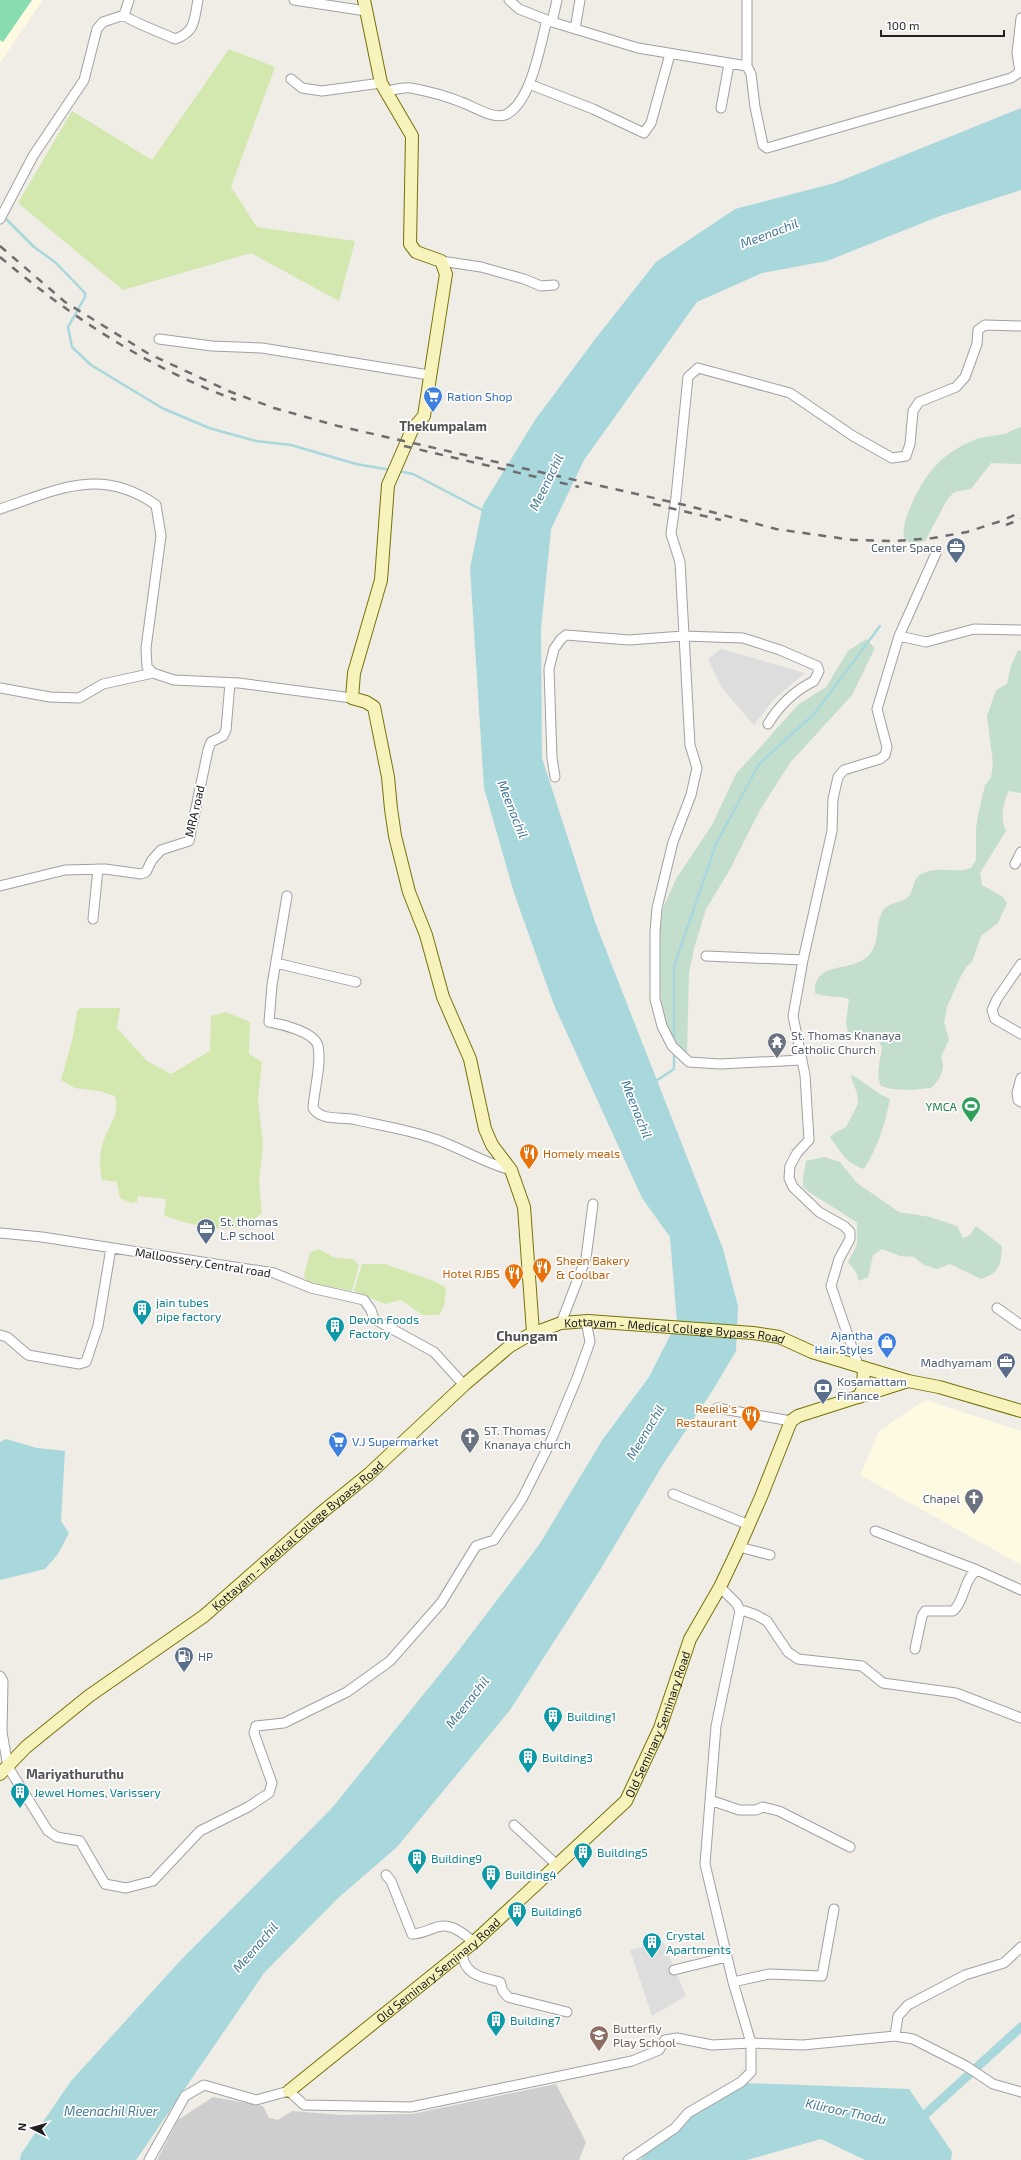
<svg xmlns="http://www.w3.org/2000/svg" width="1021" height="2160" viewBox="0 0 1021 2160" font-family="'Exo 2',sans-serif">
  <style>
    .residential { fill: #dedddd }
    .education { fill: #fefae1 }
    .religious { fill: #cecece }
    .grass { fill: #d2e8ae }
    .wetland { fill: #c4dece }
    .pitch { fill: #87ddb0 }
    .water { fill: #a8d7dc }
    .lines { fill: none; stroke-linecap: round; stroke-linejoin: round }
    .stream { stroke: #a8d7dc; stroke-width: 2.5 }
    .canal { stroke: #a8d7dc; stroke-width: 9 }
    .street-casing { stroke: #a1a1a1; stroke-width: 11 }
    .secondary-casing { stroke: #757308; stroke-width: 14 }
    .street { stroke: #fff; stroke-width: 9 }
    .secondary { stroke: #f8f3bc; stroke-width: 12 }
    .rail { stroke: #6e6e6e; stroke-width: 2.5; stroke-dasharray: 8 8; stroke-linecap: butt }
    .labels { text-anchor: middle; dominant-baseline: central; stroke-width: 3.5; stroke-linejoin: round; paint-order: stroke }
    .shop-label { font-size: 12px; fill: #366cbe; stroke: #fff; text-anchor: start }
    .service-label { font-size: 12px; fill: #4e5e75; stroke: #fff; text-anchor: start }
    .street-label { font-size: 12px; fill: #202020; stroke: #fff }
    .worship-label { font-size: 12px; fill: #5b616d; stroke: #fff; text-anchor: start }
    .leisure-label { font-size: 12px; fill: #27864d; stroke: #fff; text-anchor: end }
    .food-label { font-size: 12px; fill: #c56008; stroke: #fff; text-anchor: start }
    .culture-label { font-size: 12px; fill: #0d838f; stroke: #fff; text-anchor: start }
    .education-label { font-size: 12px; fill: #785e54; stroke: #fff; text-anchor: start }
    .water-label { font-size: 13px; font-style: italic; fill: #457896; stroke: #fff }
    .neighbourhood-label { font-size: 13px; font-weight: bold; fill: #535353; stroke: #fff }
    .quarter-label { font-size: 14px; font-weight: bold; fill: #535353; stroke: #fff }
  </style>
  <rect width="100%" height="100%" fill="#f0ece6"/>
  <!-- residential -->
  <path class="residential" d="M721,649l84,24 -31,26 -20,26 -32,-37 -14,-29z
    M663,1942l23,54 -34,20 -22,-66z"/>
  <!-- education -->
  <path class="education" d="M0,0h43l-43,63z
    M925,1400l96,31v134l-161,-90 19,-44z"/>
  <!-- religious -->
  <path class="religious" d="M556,2084l30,58 -7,18h-422l21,-40 35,-23 50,9 6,12 9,2 14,-9 49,4 71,-1z"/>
  <!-- grass -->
  <path class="grass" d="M229,49l46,18 -44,120 26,40 98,14 -16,60 -88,-48 -128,37 -105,-87 54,-92 80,49z
    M80,1008h40l-3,20 30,33 24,13 39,-23 1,-35 15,-4 24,10 -1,32 13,8 -4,38 5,46 -4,35 3,32c-7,6 -15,12 -24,14 -19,5 -57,-4 -74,-12l2,-16 -28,-3 -1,6 -6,1 -11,-5 -3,-16 -15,-2c-3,-14 -3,-29 3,-43 6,-14 15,-24 10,-41l-16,-5 -24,-3 -14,-8 12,-43 4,-26z
    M319,1249l16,9 18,1 6,6 -7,26 -44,-9 -4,-6 6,-23z
    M362,1264h23l51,18 10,6 -2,18 -5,9h-16l-22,-15 -16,4 -31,-13z"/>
  <!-- wetland -->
  <path class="wetland" d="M1021,427v37l-30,-1 -20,26 -17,3 -7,8 -22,41 -15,2 -6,-5c-2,-13 4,-25 9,-37 15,-32 31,-49 64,-62 9,-3 21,-3 30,-6 5,-2 9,-5 14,-6z
    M866,639l9,9 -23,47 -62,68 -30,47 -31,61 -23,38 -12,40 -5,24 -2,82 -14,-9 -11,-34 -5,-65 6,-39 13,-29 36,-54 24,-51 63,-70 27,-17 22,-36z
    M1018,650l3,1v142l-12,-2c-6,11 -9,28 -3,40l-26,42 2,12 21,12 4,6 -9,20 -17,13 -9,26 -6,5 -7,13 -12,27 -3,15 5,18 -8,17c5,12 -1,23 -10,31l-22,2 -17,-1 -11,-3c-6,-12 0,-27 1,-39l-3,-5 -31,-10 -2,-8 3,-25c-12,-4 -23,-1 -34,-6 -1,-34 37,-19 54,-38 11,-11 6,-30 13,-43 5,-10 18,-8 26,-15 7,-7 4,-18 13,-23 17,-9 33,0 50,-6l5,-8v-32l2,-13 7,-30 6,-7 2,-15 -6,-47 9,-26 11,-6 4,-18z
    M851,1074l29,20 10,5c-5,25 -12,48 -26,70 -20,-7 -22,-16 -34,-32l6,-5 10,-5 12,-23 -1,-11 -5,-13z
    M824,1157l16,5 17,21 42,29 31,5 27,9 6,12 7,-3 6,-9 26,20c-1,18 -2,27 -21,33l-31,-15 -13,5 -13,-4 -10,-8 -14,-1 -18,-7 -9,6 -5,22 -9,4 -3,-9 -8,-10 9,-17v-22c-9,-8 -52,-31 -54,-37 -1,-7 2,-18 3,-25z"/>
  <!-- pitch -->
  <path class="pitch" d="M0,0h32l-29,42 -3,-2z"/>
  <!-- water -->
  <path class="water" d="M1021,108v82l-81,26 -113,45 -65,12 -65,29 -113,158 -33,69 -10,100 1,129 53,164 128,327 15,57 -2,45 -23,39 -51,76 -62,104 -90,140 -113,137 -60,52 -73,74 -128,187h-116l1,-6 50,-73 109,-120 152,-153 124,-154 83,-109 64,-106 46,-62 28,-55 -7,-85 -28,-39 -88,-193 -40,-112 -30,-105 -14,-220 13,-63 52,-85 61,-82 60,-76 79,-53 100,-26z
    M6,1439l31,9 28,3 -4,70 8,12 -11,21 -13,15 -45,11v-138z
    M745,2083l164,6 43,63 -1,8h-86l-44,-21 -74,21h-107l46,-49z"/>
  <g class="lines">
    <!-- stream -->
    <path class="stream" d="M3,216l31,31 21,15 30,31v4l-17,30 4,20 19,18 71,43 47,20 47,13 35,4 65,19 35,6
      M398,471l15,3 71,37
      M674,1041v-74l42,-123 43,-80 55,-50 66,-88
      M656,1081l18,-12v-19"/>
    <!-- canal -->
    <path class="canal" d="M918,2121l103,-94"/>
    <!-- street casing -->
    <g class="street-casing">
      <path id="street" d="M294,0l72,11
        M509,0l10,9 33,13 86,26 109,18 4,8 4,33 8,38 4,3 244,-70 9,-6 -3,-19 4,-35
        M747,0v66
        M124,15c5,6 41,19 51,24 21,-7 19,-20 23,-39
        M552,22l5,-22
        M575,29l5,-29
        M291,79l11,9 20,3 59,-8
        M529,84l64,25 51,24 7,-10 19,-69
        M386,91c8,-1 17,-4 25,-3 16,3 35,8 50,14 12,4 34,19 46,12 25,-14 33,-69 40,-94
        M721,108l8,-44
        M0,219l33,-63 51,-76 13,-51 6,-7 21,-7 5,-15
        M441,261l40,6 43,12 17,7 13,-1
        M159,339l53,7 50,2 167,27
        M0,509c57,-19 100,-43 156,-4l5,31 -15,112 1,19 6,6 21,7 65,3 113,15
        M899,636l38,-85
        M0,688l50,9 29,1 24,-14 50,-11
        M555,777l-3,-19 -3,-89 5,-20 7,-10 5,-4 63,5 54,-4 60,2 37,12 37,16 2,5 -5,10c-20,10 -34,23 -46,43
        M1015,864l6,-12
        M0,886l65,-16 40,-1 36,5 5,-2 6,-12 9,-10 28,-9 19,-91 3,-8 12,-6 3,-6 4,-47
        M287,896l-15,89 -3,37c12,2 46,10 49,24 4,17 -4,44 -5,62 9,14 29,8 44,12 26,6 53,10 78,19 26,9 49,24 76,31
        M93,919l5,-50
        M706,956l97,4
        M276,963l80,19
        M1021,964l-24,35 -5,11 3,9 26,15
        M802,1060l-82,4 -31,-2 -17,-16 -10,-20 -7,-27v-67l2,-24 16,-66 18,-47 6,-27 -7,-23 -10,-183 -9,-28 5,-37 12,-120 10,-9 92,25 63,43 39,22 14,-2 4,-12 3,-33 6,-9 37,-15 9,-10 12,-33 1,-14 7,-5 36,1
        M1021,1078l-4,15 1,7 3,2
        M0,1233l42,4 232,36 37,15 53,12 7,10 3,9 60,33 30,33
        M997,1308l24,17
        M561,1323l25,-65 7,-54
        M0,1335l7,2 21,18 51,9 7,-2 12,-36 13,-78
        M858,1365l-27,-79 8,-27 11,-20v-7l-6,-6 -25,-14 -26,-25 -4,-9 1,-12 7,-13 12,-13 -4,-65 -12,-59 10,-56 29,-129 1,-32 5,-22 6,-7 36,-11 5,-4 2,-8 -10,-38 22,-73 27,6 48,-13 47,1
        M717,1408l74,13
        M673,1494l76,31
        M875,1531l102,39
        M739,1547l31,8
        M740,1611h5l11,4 11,6 21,31 10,7 64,7 21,17 73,10 65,25
        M915,1649l7,-33 3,-5h28c12,-10 10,-31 24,-41l44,20
        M0,1676l3,5 -1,51 6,35 40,64 9,6 23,4 25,43 21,4 27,-7 47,-50 48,-24 21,-14 3,-10 -18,-50 2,-7 28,-3 63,-31 43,-31 51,-58 35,-57 18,-6 28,-41 28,-56 27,-65 13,-36 -4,-21
        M710,1800l29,10h17l7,-3 16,4 71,36
        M514,1825l43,40
        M386,1875l5,6 21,53c8,0 14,-3 22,-6 16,-7 28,5 40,14
        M462,1952c2,23 18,25 38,30l3,9 5,6 59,15
        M674,1970l53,-13
        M733,1982l36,-8 53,2 12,-67
        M895,2036l3,-20 10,-11 57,-30 39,-12 17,-16
        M149,2160l36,-64 19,-11 52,15 33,-9 15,14 107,2 221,-46 27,-11 6,-10 12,-2 35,7 39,-2 52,2 92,-9 18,3 53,27 27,18 28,8
        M628,2160l47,-32 13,-15 53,-31 10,-10v-29l-18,-61 -28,-118 11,-138 24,-115 -3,-7 -17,-17"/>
    </g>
    <!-- secondary casing -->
    <g class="secondary-casing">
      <g id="secondary">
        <path d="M364,0l17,83 31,53 -2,108 6,8 25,9 5,13 -22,142 -12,14 -24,55 -7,95 -27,93 -2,25 14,4 8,5 14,70 3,32 4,27 14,56 17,43 17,62 27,62 15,70 7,16 19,25 13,37 9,125"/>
        <path d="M859,1397l4,-9 1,-20"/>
        <path id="s1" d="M0,1774l26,-27 63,-51 115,-80 117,-103 48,-39 95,-89 46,-39 19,-11 32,-12 27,-2 165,12 26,4 33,15 96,29 31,6 82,24"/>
        <path id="s2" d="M289,2091l185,-149 152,-141 34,-73 30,-89 30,-52 19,-40 22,-50 30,-76 7,-5 110,-35"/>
      </g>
    </g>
    <!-- street -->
    <use href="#street" class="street"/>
    <!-- secondary -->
    <use href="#secondary" class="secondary"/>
    <!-- rail -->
    <path class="rail" d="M0,246l65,56 84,52 82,38 43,16 64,18 351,80 87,23 77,11 42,1 38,-3 34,-6 34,-11 20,-9
      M0,257c71,60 148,111 236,143
      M404,446l175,41
      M653,504l68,16
      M1006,525l15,-6"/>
  </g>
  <!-- icons -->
  <defs>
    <g id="supermarket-pin" transform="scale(1)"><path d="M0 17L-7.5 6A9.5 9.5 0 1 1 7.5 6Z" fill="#3f7fe0" stroke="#fff"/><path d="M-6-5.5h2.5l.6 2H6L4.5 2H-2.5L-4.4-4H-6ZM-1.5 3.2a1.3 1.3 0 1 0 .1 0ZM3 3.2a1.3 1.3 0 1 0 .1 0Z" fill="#fff"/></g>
    <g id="office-pin" transform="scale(1)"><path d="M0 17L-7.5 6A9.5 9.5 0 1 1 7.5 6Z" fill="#5c6f8a" stroke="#fff"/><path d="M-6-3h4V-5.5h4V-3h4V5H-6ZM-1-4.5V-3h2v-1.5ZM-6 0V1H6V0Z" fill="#fff"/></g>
    <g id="temple-pin" transform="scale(1)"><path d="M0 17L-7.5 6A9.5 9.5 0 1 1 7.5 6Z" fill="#6b7280" stroke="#fff"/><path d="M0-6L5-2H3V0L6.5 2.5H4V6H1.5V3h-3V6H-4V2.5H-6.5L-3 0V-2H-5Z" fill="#fff"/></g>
    <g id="stadium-pin" transform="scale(1)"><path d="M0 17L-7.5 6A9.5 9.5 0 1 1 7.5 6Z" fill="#2e9e5b" stroke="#fff"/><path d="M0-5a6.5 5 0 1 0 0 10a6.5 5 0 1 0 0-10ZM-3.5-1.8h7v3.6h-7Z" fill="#fff"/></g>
    <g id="restaurant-pin" transform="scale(1)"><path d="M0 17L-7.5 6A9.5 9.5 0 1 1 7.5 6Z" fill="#e8710a" stroke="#fff"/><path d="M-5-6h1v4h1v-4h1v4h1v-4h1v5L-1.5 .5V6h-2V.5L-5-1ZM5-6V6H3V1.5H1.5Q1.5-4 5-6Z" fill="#fff"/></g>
    <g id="building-pin" transform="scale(1)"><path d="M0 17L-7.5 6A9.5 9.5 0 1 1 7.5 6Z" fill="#0f9aa8" stroke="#fff"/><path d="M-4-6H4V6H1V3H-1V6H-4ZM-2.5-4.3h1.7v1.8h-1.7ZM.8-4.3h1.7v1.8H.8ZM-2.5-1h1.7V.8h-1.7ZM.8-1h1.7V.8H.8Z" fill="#fff"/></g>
    <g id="shop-pin" transform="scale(1)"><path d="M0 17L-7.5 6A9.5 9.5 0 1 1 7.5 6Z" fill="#3f7fe0" stroke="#fff"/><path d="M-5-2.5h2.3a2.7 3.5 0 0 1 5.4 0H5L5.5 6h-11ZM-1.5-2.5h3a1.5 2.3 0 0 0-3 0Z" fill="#fff"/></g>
    <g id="bank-pin" transform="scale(1)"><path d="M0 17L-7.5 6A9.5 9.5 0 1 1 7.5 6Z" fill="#5c6f8a" stroke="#fff"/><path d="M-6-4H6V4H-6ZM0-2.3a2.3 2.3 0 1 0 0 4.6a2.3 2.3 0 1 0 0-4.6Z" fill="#fff"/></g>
    <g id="church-pin" transform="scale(1)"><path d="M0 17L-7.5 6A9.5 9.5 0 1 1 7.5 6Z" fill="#6b7280" stroke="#fff"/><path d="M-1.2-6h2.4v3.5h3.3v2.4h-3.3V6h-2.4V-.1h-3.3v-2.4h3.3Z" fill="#fff"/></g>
    <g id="fuel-pin" transform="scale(1)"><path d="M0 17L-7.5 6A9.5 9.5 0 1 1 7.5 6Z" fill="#5c6f8a" stroke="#fff"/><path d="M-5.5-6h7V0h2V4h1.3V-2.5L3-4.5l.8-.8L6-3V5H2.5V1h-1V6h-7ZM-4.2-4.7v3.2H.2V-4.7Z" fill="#fff"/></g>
    <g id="school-pin" transform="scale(1)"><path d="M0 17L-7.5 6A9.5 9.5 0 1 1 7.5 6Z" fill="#8d6e63" stroke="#fff"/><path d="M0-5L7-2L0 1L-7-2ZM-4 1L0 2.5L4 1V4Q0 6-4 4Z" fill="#fff"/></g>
  </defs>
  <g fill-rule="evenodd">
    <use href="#supermarket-pin" x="433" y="396"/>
    <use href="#office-pin" x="956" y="547"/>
    <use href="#temple-pin" x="777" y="1042"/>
    <use href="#stadium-pin" x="971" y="1106"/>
    <use href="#restaurant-pin" x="529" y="1153"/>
    <use href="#office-pin" x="206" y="1228"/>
    <use href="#restaurant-pin" x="542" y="1267"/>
    <use href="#restaurant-pin" x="514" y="1273"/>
    <use href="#building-pin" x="142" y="1309"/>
    <use href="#building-pin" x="335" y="1326"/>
    <use href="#shop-pin" x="887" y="1342"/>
    <use href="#office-pin" x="1006" y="1362"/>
    <use href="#bank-pin" x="823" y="1388"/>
    <use href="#restaurant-pin" x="751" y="1415"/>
    <use href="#church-pin" x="470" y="1437"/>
    <use href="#supermarket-pin" x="338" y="1441"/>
    <use href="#church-pin" x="974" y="1498"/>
    <use href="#fuel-pin" x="184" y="1656"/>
    <use href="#building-pin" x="553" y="1716"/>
    <use href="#building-pin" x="528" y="1757"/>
    <use href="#building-pin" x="20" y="1792"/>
    <use href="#building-pin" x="583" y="1852"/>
    <use href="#building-pin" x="417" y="1858"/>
    <use href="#building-pin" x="491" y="1874"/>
    <use href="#building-pin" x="517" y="1911"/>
    <use href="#building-pin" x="652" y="1942"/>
    <use href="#building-pin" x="496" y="2020"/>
    <use href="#school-pin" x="599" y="2035"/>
  </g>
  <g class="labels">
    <!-- shop labels -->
    <g class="shop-label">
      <text x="447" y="396">Ration Shop</text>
      <text x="873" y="1335" text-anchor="end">Ajantha<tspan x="873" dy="14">Hair Styles</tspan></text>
      <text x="352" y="1441">V.J Supermarket</text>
    </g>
    <!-- service labels -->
    <g class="service-label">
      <text x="942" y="547" text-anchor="end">Center Space</text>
      <text x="220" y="1221">St. thomas<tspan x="220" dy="14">L.P school</tspan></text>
      <text x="992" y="1362" text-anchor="end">Madhyamam</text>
      <text x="837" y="1381">Kosamattam<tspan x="837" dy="14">Finance</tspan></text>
      <text x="198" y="1656">HP</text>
    </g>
    <!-- street labels -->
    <g class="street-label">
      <text transform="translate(194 811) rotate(-77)">MRA road</text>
      <text transform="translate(203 1262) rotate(9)">Malloossery Central road</text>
      <text stroke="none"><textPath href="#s1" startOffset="837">Kottayam - Medical College Bypass Road</textPath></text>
      <text stroke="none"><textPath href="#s1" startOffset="382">Kottayam - Medical College Bypass Road</textPath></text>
      <text stroke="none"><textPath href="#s2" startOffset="528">Old Seminary Seminary Road</textPath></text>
      <text stroke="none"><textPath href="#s2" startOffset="192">Old Seminary Seminary Road</textPath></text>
    </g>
    <!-- worship labels -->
    <g class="worship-label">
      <text x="791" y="1035">St. Thomas Knanaya<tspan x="791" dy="14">Catholic Church</tspan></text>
      <text x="484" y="1430">ST. Thomas<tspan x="484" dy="14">Knanaya church</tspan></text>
      <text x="960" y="1498" text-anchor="end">Chapel</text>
    </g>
    <!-- leisure labels -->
    <g class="leisure-label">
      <text x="957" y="1106">YMCA</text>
    </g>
    <!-- food labels -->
    <g class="food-label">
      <text x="543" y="1153">Homely meals</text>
      <text x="556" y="1260">Sheen Bakery<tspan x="556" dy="14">&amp; Coolbar</tspan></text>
      <text x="500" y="1273" text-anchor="end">Hotel RJBS</text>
      <text x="737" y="1408" text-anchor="end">Reelie's<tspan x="737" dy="14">Restaurant</tspan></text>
    </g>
    <!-- culture labels -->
    <g class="culture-label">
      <text x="156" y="1302">jain tubes<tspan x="156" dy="14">pipe factory</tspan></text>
      <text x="349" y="1319">Devon Foods<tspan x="349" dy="14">Factory</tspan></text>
      <text x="567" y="1716">Building1</text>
      <text x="542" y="1757">Building3</text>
      <text x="34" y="1792">Jewel Homes, Varissery</text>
      <text x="597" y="1852">Building5</text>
      <text x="431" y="1858">Building9</text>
      <text x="505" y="1874">Building4</text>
      <text x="531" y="1911">Building6</text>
      <text x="666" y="1935">Crystal<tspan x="666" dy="14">Apartments</tspan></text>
      <text x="510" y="2020">Building7</text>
    </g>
    <!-- education labels -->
    <g class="education-label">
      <text x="613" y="2028">Butterfly<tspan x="613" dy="14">Play School</tspan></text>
    </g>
    <!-- water labels -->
    <g class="water-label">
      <text transform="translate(769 233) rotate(-21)">Meenachil</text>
      <text transform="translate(546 482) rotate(-64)">Meenachil</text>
      <text transform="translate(513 809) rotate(68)">Meenachil</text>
      <text transform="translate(637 1109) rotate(68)">Meenachil</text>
      <text transform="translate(645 1432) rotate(-59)">Meenachil</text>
      <text transform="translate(467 1702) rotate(-52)">Meenachil</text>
      <text transform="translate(255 1947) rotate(-49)">Meenachil</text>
      <text x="111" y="2111">Meenachil River</text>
      <text transform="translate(846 2111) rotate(12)">Kiliroor Thodu</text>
    </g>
    <!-- neighbourhood labels -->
    <g class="neighbourhood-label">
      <text x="443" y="426">Thekumpalam</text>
      <text x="75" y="1774">Mariyathuruthu</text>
    </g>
    <!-- quarter labels -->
    <g class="quarter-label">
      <text x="527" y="1335">Chungam</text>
    </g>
  </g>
  <!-- north arrow -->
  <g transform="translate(32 2128) rotate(276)" stroke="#ffffff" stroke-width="3" paint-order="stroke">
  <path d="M0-3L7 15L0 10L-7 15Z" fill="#202020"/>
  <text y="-6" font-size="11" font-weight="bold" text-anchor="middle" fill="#202020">N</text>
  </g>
  <!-- scale -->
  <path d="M881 30v6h123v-6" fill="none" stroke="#202020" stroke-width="2"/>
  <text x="887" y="30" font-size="12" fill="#202020" stroke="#ffffff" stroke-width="3" paint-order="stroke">100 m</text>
</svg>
